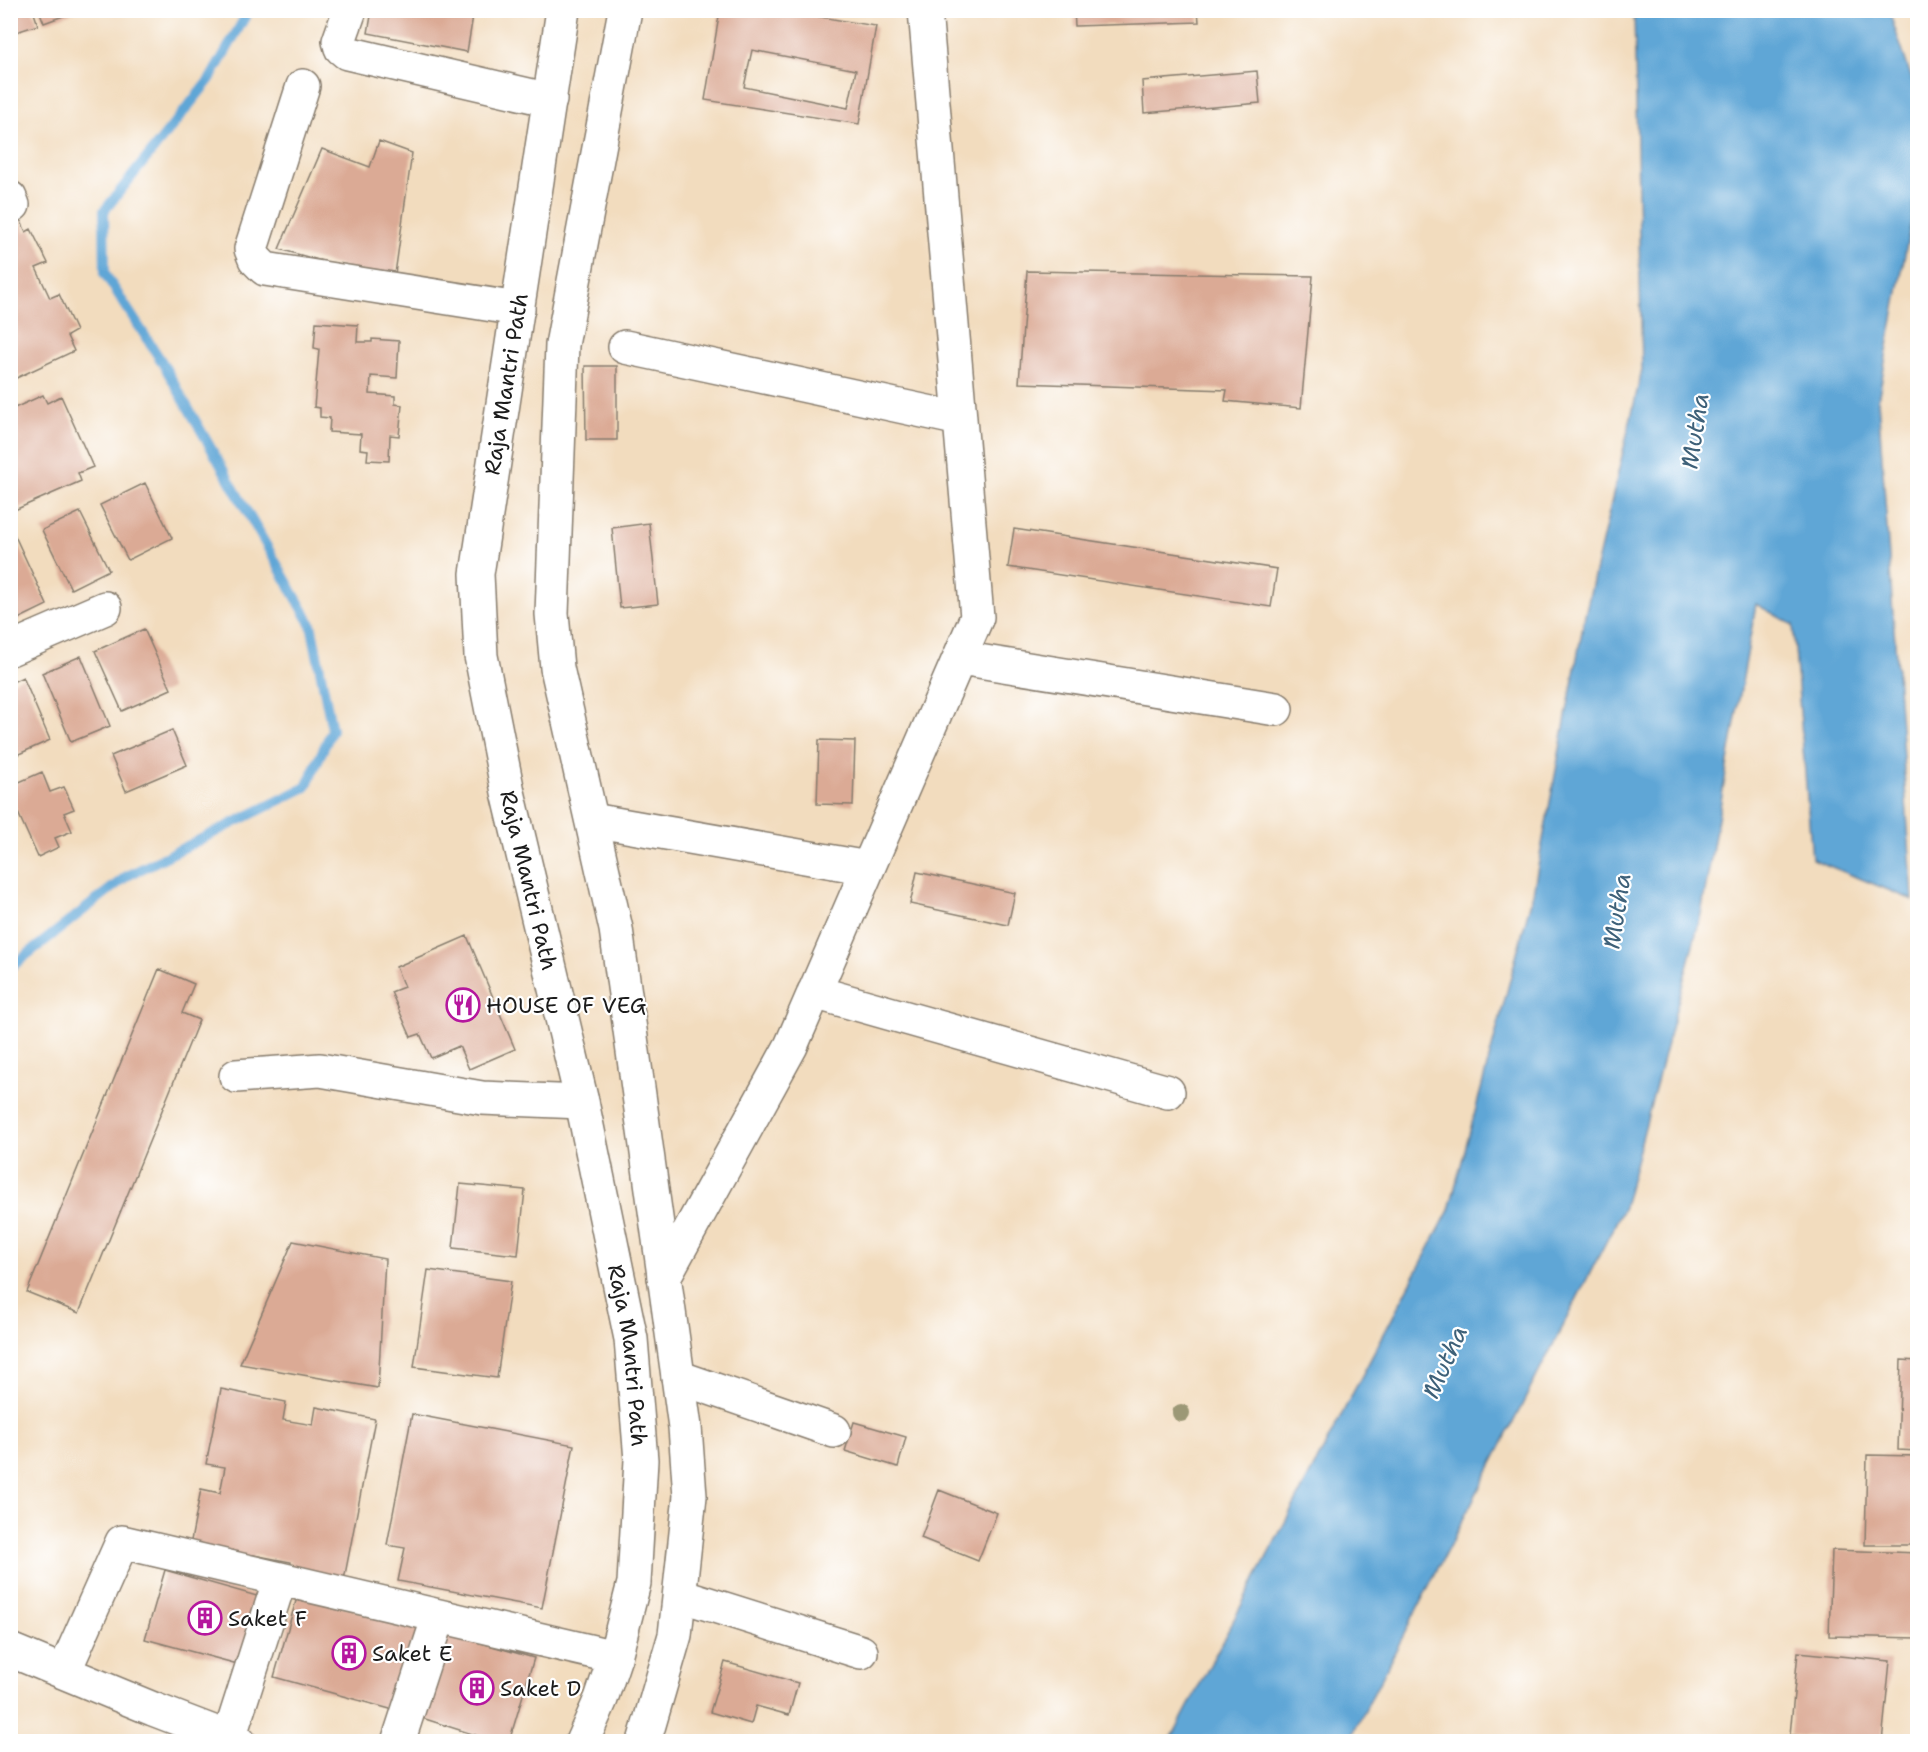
<svg xmlns="http://www.w3.org/2000/svg" width="1928" height="1752" viewBox="0 0 1928 1752" font-family="'Shantell Sans',sans-serif">
  <style>
    .water { fill: #5fa6d6; stroke: #3e6179; stroke-width: 1.5 }
    .lines { fill: none; stroke-linecap: round; stroke-linejoin: round }
    .stream { stroke: #5fa6d6; stroke-width: 10 }
    .building { fill: #dbaa95; fill-rule: evenodd }
    .minor-casing { stroke: #877c6d; stroke-width: 36 }
    .major-casing { stroke: #877c6d; stroke-width: 36 }
    .minor { stroke: #fff; stroke-width: 33 }
    .major { stroke: #fff; stroke-width: 33 }
    .tree { fill: #9c9876 }
    .labels { text-anchor: middle; dominant-baseline: central; stroke-width: 4.5; stroke-linejoin: round; paint-order: stroke }
    .street-label { font-size: 22px; fill: #1c1c1c; stroke: #fff }
    .poi-label { font-size: 22px; fill: #1c1c1c; stroke: #fff; text-anchor: start }
    .water-label { font-size: 24px; font-style: italic; fill: #3e6179; stroke: #fff }
  </style>
  <rect width="100%" height="100%" fill="#fff"/>
  <filter id="ink" filterUnits="userSpaceOnUse"><feTurbulence type="fractalNoise" baseFrequency=".0167" numOctaves="2"/><feDisplacementMap in="SourceGraphic" scale="12" xChannelSelector="R" yChannelSelector="G"/><feConvolveMatrix kernelMatrix="1 2 1 2 8 2 1 2 1" color-interpolation-filters="sRGB"/></filter>
  <filter id="wash" filterUnits="userSpaceOnUse"><feTurbulence type="fractalNoise" baseFrequency=".008" numOctaves="4" result="noise"/><feDisplacementMap in="SourceGraphic" scale="24" xChannelSelector="R" yChannelSelector="G"/><feGaussianBlur stdDeviation="1.35" result="paint"/><feColorMatrix in="noise" values="0 0 0 0 0 0 0 0 0 0 0 0 0 0 0 0 0 1.4 0 .05"/><feComposite in="paint" operator="in"/></filter>
  <g filter="url(#wash)">
    <rect width="100%" height="100%" fill="#f2dcbe"/>
    <!-- water -->
    <path class="water" d="M1634,11h255l29,86 -1,92 -39,211 35,500 -101,-41 -19,-234 -37,-21 -55,310 -77,293 -275,534h-179l279,-531 84,-317 52,-278 57,-245z"/>
    <g class="lines">
      <!-- stream -->
      <path class="stream" d="M10,968l117,-92 179,-89 26,-57 -21,-106 -149,-262 -57,-88 -1,-63 106,-132 39,-69"/>
    </g>
    <g id="blocks">
      <!-- building -->
      <path class="building" d="M10,10h23l5,15 -28,9z
        M39,10h38v1l-33,12z
        M372,10h102l-7,42 -99,-19z
        M720,10h58l98,16 -17,98 -154,-24zM752,50l104,20 -8,38 -104,-21z
        M1074,10h124l1,12 -124,4z
        M1257,71l3,32 -116,10 -2,-32z
        M379,141l33,12 -18,128 -115,-32 43,-100 48,18z
        M19,217l7,15 5,-3 17,34 -12,5 14,30 9,-4 17,37 -9,5 7,15 -64,30v-160z
        M1027,271l286,5 -12,132 -76,-7 2,-11 -208,-7z
        M316,322l42,3 -1,17h15v-3l27,2 -2,37 -26,-2 -1,18 25,2v8l7,1 -3,31 -9,-1 -1,26 -22,-1 1,-10 -8,-1 1,-15 -32,-2 1,-14 -10,-1v-9l-6,-1 5,-58 -5,-1z
        M585,366h32v74h-31z
        M43,395l4,8 14,-7 32,71 -15,6 3,8 -71,31v-102z
        M145,483l27,55 -44,22 -28,-55z
        M80,512l29,58 -38,19 -29,-59z
        M649,523l9,81 -38,4 -8,-80z
        M1014,529l263,40 -6,38 -263,-40z
        M15,536l32,69 -37,18v-84z
        M144,629l27,60 -49,22 -27,-60z
        M81,656l29,70 -39,16 -29,-69z
        M23,677l27,63 -40,18v-75z
        M172,730l15,35 -61,26 -15,-35z
        M819,740l36,1 -2,64 -36,-1z
        M42,772l8,20 14,-5 10,22 -10,4 8,18 -17,7 4,9 -21,10 -28,-62v-9z
        M917,872l98,21 -7,32 -98,-21z
        M467,936l48,113 -46,20 -10,-23 -28,12 -11,-24 -9,3 -20,-45 13,-5 -8,-20z
        M159,969l35,15 -12,29 17,7 -120,293 -52,-21z
        M460,1184l65,6 -7,65 -65,-7z
        M293,1241l92,18 -7,129 -138,-24z
        M428,1270l83,11 -14,97 -83,-11z
        M1901,1360l17,1v90l-20,-1z
        M221,1389l65,13 -3,18 30,5 3,-18 59,12 -31,161 -54,-10 1,-8 -38,-7 -1,8 -63,-12 12,-62 19,4 5,-26 -19,-3z
        M412,1414l162,31 -32,163 -144,-27 7,-33 -18,-3z
        M854,1422l52,15 -8,30 -53,-16z
        M1867,1455l51,1v89h-53z
        M939,1490l58,23 -19,48 -57,-23z
        M1832,1550l86,3v85l-89,-2z
        M165,1570l99,28 -19,68 -100,-27z
        M298,1594l126,35 -23,83 -127,-35z
        M446,1633l88,25 -25,84h-12l-78,-25z
        M1798,1652l92,9 -8,81 -92,-7z
        M725,1662l73,21 -9,32 -33,-9 -5,18 -41,-12z"/>
    </g>
  </g>
  <g filter="url(#ink)">
    <use href="#blocks" fill-opacity="0" stroke="#877c6d" stroke-width="1.5"/>
    <g class="lines">
      <!-- minor casing -->
      <g class="minor-casing">
        <path id="minor" d="M350,10l-11,31 2,7 6,5 203,47
          M303,86l-52,163 4,10 10,10 253,40
          M10,198l3,7 -3,1
          M625,347l335,72
          M10,649l95,-41
          M960,658l316,51
          M592,820l276,48
          M814,992l354,100
          M236,1076l84,-6 162,28 100,4
          M664,1277l127,-231 186,-429 -52,-607
          M678,1377l156,54
          M680,1595l181,57
          M10,1650l143,59 86,33
          M64,1672l58,-130 493,115
          M229,1738l51,-159
          M398,1742l41,-126"/>
      </g>
      <!-- major casing -->
      <g class="major-casing">
        <g id="major">
          <path id="s1" d="M563,10l-86,564 4,82 27,136 74,310 49,237 10,121 -7,123 -19,74 -14,42 -19,43"/>
          <path d="M625,10l-63,335 -10,269 5,54 59,261 69,498 5,69 -15,139 -31,107"/>
        </g>
      </g>
      <!-- minor -->
      <use href="#minor" class="minor"/>
      <!-- major -->
      <use href="#major" class="major"/>
    </g>
    <!-- trees -->
    <circle class="tree" cx="1181" cy="1413" r="9"/>
  </g>
  <!-- icons -->
  <defs>
    <g id="restaurant-ring" transform="scale(1.725)"><circle r="9.5" fill="#fff" stroke="#b5179e" stroke-width="1.5"/><path d="M-5-6h1v4h1v-4h1v4h1v-4h1v5L-1.5 .5V6h-2V.5L-5-1ZM5-6V6H3V1.5H1.5Q1.5-4 5-6Z" fill="#b5179e"/></g>
    <g id="building-ring" transform="scale(1.725)"><circle r="9.5" fill="#fff" stroke="#b5179e" stroke-width="1.5"/><path d="M-4-6H4V6H1V3H-1V6H-4ZM-2.5-4.3h1.7v1.8h-1.7ZM.8-4.3h1.7v1.8H.8ZM-2.5-1h1.7V.8h-1.7ZM.8-1h1.7V.8H.8Z" fill="#b5179e"/></g>
  </defs>
  <g fill-rule="evenodd">
    <use href="#restaurant-ring" x="463" y="1005"/>
    <use href="#building-ring" x="205" y="1618"/>
    <use href="#building-ring" x="349" y="1653"/>
    <use href="#building-ring" x="477" y="1688"/>
  </g>
  <g class="labels">
    <!-- street labels -->
    <g class="street-label">
      <text transform="translate(506 384) rotate(-81)">Raja Mantri Path</text>
      <text stroke="none"><textPath href="#s1" startOffset="882">Raja Mantri Path</textPath></text>
      <text stroke="none"><textPath href="#s1" startOffset="1368">Raja Mantri Path</textPath></text>
    </g>
    <!-- poi labels -->
    <g class="poi-label">
      <text x="486" y="1005">HOUSE OF VEG</text>
      <text x="228" y="1618">Saket F</text>
      <text x="372" y="1653">Saket E</text>
      <text x="500" y="1688">Saket D</text>
    </g>
    <!-- water labels -->
    <g class="water-label">
      <text transform="translate(1695 431) rotate(-81)">Mutha</text>
      <text transform="translate(1617 911) rotate(-81)">Mutha</text>
      <text transform="translate(1445 1362) rotate(-66)">Mutha</text>
    </g>
  </g>
  <!-- margin -->
  <rect width="1928" height="1752" fill="none" stroke="#fff" stroke-width="36"/>
</svg>
